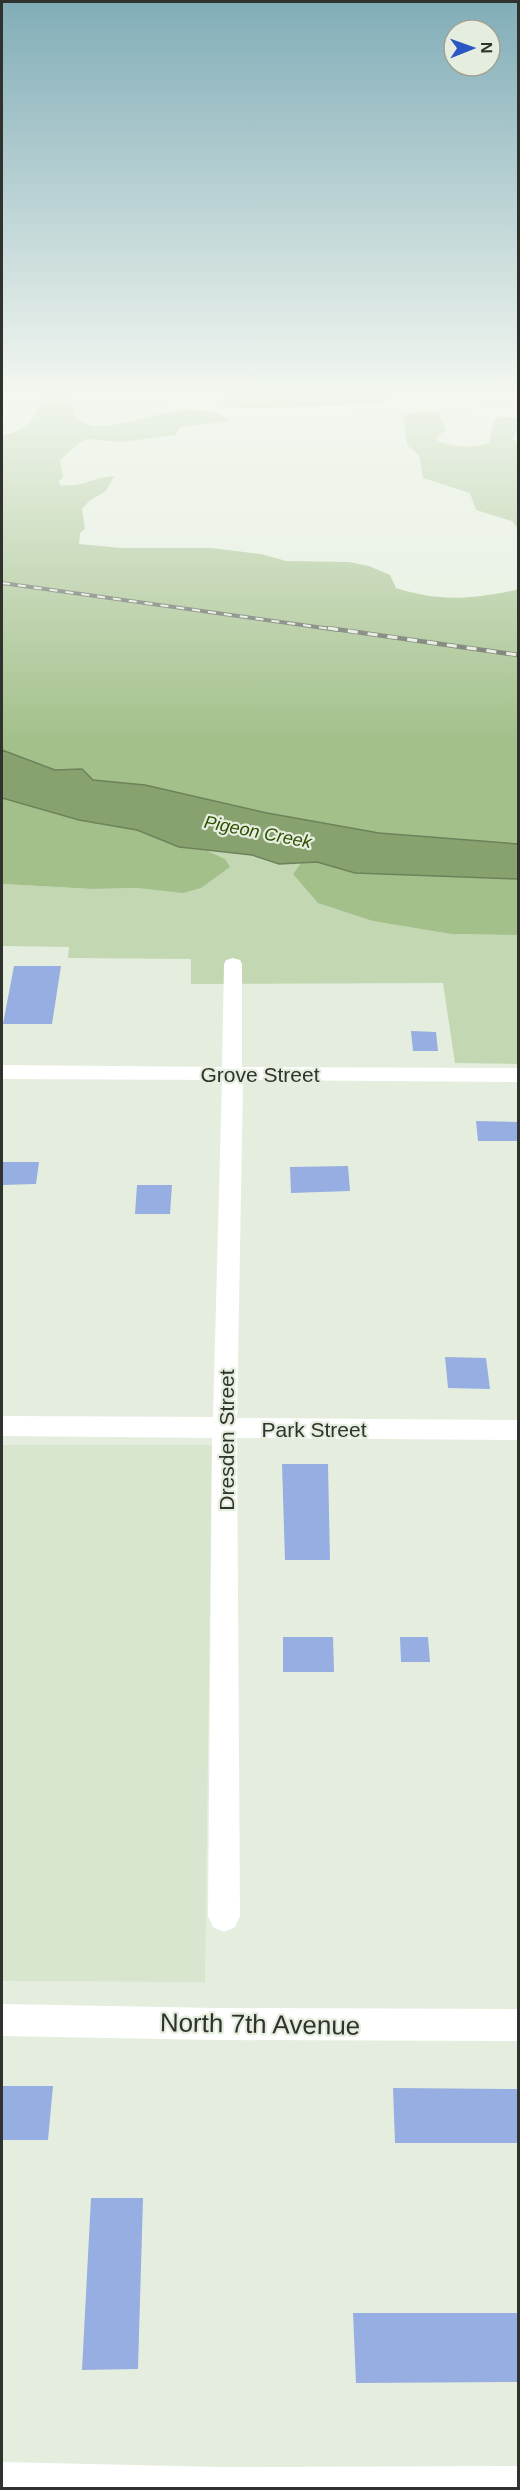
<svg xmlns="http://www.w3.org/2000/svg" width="520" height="2490" viewBox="0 0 520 2490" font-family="Arial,sans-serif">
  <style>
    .built { fill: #d9e6cf }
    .green { fill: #c3d7b3 }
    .forest { fill: #a3c08b }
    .water { fill: #87a26f; stroke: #6d815b; stroke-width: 1.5 }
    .building { fill: #96aee1 }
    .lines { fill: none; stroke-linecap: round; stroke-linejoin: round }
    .minor { fill: #fff; fill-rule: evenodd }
    .rail-far1-casing { stroke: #5e635a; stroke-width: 4 }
    .rail-casing { stroke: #5e635a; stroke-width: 4.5 }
    .rail-far1 { stroke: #e5eede; stroke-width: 2; stroke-dasharray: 8; stroke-linecap: butt }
    .rail { stroke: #e5eede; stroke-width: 3; stroke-dasharray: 10; stroke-linecap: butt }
    .labels { text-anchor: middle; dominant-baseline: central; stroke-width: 4.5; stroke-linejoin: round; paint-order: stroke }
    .far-water-label { font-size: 18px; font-style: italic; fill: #2e4f00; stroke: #e5eede }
    .street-label { font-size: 21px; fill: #30332d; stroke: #e5eede }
    .near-street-label { font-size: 26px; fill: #30332d; stroke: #e5eede }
  </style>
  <rect width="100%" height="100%" fill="#e5eede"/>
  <!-- built -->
  <path class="built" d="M2,1445h210l-7,537 -203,-1z"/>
  <!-- green -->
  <path class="green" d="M208,851l44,4 27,9 22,-1 -8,11 159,60 66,1v129l-63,-1 -12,-80 -252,1v-25l-123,-1 1,-11 -67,-1v-62l90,5 46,-1 87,-29z"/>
  <!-- forest -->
  <path class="forest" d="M45,391h26l-1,7 6,20c5,2 11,7 17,8 5,1 13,-1 18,-1 35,-4 88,-29 118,-4l-49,6 -5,8 -54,7 -33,-3 -9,4 -19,17 3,17 -4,4 1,4c21,3 35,-8 54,-9l-8,15 -17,10 -7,8 3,20 -5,4 -1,11 42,4h90l50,6 25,7 63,1 20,4 21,9 6,13c45,14 73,11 120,2l2,-3v257l-139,-11 -112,-20 -122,-28 -52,-5 -11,-11 -27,1 -53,-20v-314c28,-7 35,-18 43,-45z
    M248,391h143l-6,11 -20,4 -116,4 -19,-3 -9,-6c8,-7 20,-3 27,-10z
    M417,412l21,1 8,17 -10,7 2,4c14,7 37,7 52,2 2,-23 3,-29 28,-25v11l-6,9 6,5v86l-6,-8 -36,-11 -6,-17 -47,-15 -4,-23 -12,-10 -4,-29z
    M2,798l77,22 58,10 42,17 29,4 17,8 5,8 -29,21 -18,5 -45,-5 -46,1 -90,-5z
    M317,862l38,11 163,6v56l-66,-1 -79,-13 -55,-18 -25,-29 8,-11z"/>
  <!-- water -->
  <path class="water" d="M2,750l53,20 27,-1 11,11 52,5 122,28 112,20 139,11v35l-163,-6 -38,-11 -38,2 -27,-9 -73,-8 -42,-17 -58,-10 -77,-22z"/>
  <!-- building -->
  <path class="building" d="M14,966h47l-9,58h-49z
    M411,1031l25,1 2,19h-25z
    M476,1121l43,1v19h-41z
    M2,1162h37l-3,22 -34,1z
    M348,1166l2,25 -59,2 -1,-26z
    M137,1185h35l-2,29h-35z
    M445,1357l41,1 4,31 -42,-1z
    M282,1464h46l2,96h-45z
    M283,1637h50l1,35h-51z
    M400,1637h28l2,25h-29z
    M2,2086h51l-5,54h-46z
    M393,2088l126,1v54h-124z
    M91,2198h52l-5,171 -56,1z
    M353,2313h166v69l-163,1z"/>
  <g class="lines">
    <!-- minor -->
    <path class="minor" d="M157,391c16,0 17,5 30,10 11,4 28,7 40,7 98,2 193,-14 291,4v6l-40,-7 -53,-3 -201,7 -46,-10z
      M233,958l7,2 2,4v103l276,1v14l-275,-2 -6,338 281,2v20l-281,-2 3,478 -5,11 -11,5 -11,-5 -5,-11 4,-478 -210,-2v-20l211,1 9,-337 -220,-1v-14l220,2 2,-103 2,-4z
      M2,2004l215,4 301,1v32l-301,-1 -215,-4z
      M2,2462l218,5 298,-1v22h-516z"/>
    <!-- rail-far1 casing -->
    <g class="rail-far1-casing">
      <path id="rail-far1" d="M2,583l336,47"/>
    </g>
    <!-- rail casing -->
    <g class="rail-casing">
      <path id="rail" d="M328,628l190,27"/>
    </g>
    <!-- rail-far1 -->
    <use href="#rail-far1" class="rail-far1"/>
    <!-- rail -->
    <use href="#rail" class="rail"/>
  </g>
  <!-- sky -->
  <linearGradient id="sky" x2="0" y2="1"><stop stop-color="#81adb8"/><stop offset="0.53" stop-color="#f3f7f0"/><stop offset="1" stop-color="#f3f7f0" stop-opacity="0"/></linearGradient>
  <rect width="520" height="740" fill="url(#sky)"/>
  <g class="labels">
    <!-- far-water labels -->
    <g class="far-water-label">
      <text transform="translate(258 832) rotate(11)">Pigeon Creek</text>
    </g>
    <!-- street labels -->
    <g class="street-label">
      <text x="260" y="1074">Grove Street</text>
      <text x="314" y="1429">Park Street</text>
      <text transform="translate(226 1440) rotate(-90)">Dresden Street</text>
    </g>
    <!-- near-street labels -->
    <g class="near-street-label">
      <text transform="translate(260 2024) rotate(1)">North 7th Avenue</text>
    </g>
  </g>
  <!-- border -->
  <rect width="520" height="2490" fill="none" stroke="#30332d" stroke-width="6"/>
  <!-- north arrow -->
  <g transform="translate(472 48) rotate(89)"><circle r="28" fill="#e5eede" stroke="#9da397" stroke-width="1.5"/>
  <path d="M0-4.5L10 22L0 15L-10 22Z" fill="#2b56c5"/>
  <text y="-9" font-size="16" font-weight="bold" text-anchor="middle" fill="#30332d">N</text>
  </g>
</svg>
